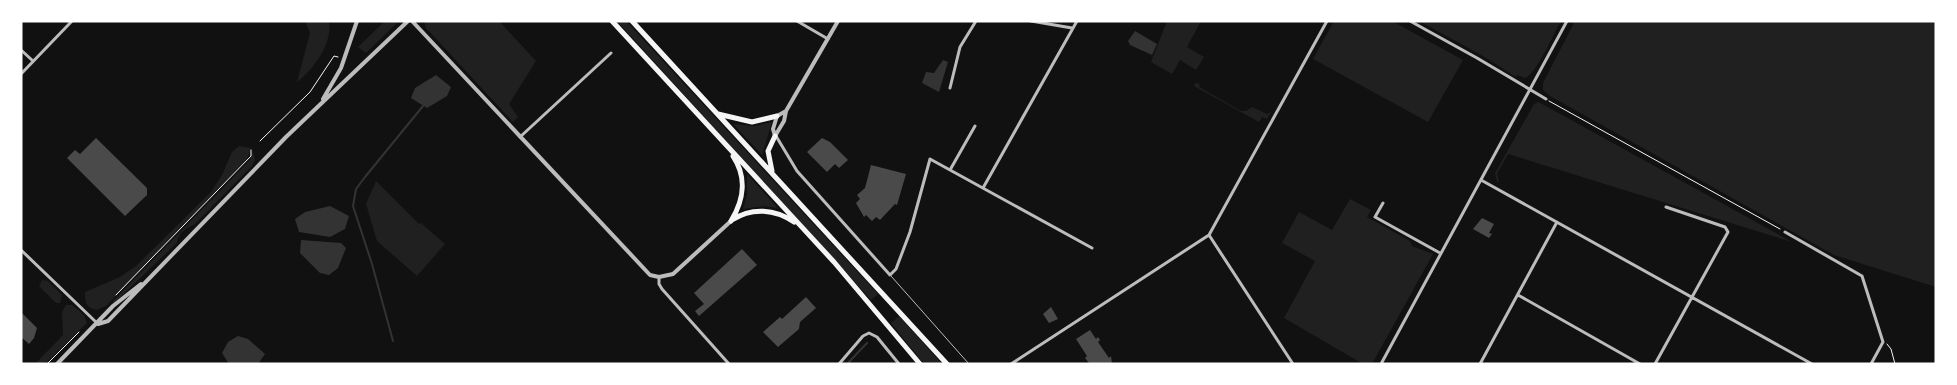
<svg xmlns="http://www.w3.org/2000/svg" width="1957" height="385" viewBox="0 0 1957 385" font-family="'IBM Plex Sans',sans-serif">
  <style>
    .green { fill: #202020 }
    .water { fill: #333 }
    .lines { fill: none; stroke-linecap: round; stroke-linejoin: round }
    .stream { stroke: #333; stroke-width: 2 }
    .building { fill: #4a4a4a }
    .path { stroke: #f5f5f5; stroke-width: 1 }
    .service { stroke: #bcbcbc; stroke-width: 1 }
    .minor { stroke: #bcbcbc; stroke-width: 3 }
    .tertiary { stroke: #bcbcbc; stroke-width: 4 }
    .primary { stroke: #f5f5f5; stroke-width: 5 }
  </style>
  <rect width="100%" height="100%" fill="#111"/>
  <!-- green -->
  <path class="green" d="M305,21h24c4,22 -16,49 -32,61l13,-49z
    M385,21h14l-33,32 -8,-6z
    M424,21h75l37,40 -27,43 9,13 -5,5 -87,-94z
    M617,21h9l252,273 -7,6z
    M1167,21h34l-14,26 17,10 -8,13 -16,-10 -8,14 -21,-12z
    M1334,21h58l71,39 -35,62 -115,-63z
    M1419,21h142c-7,12 -25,54 -36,57l-8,-3 -1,2 -33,-21z
    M1575,21h361v266l-102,-32 -284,-159 -7,-6v-7z
    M1196,82l4,3 -1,2 42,24h5l6,-4 15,7 4,-2 -4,7 -5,-2 -3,5 -65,-36z
    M1538,102l6,3 248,137 -284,-88 -11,20 2,8h-2l-2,-9 39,-69z
    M772,122l-10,33 -29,-31 21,2z
    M239,146l12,2 -4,11 -141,147 -9,4c-12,-2 -12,-9 -12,-18l35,-15 16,-11 75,-74 11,-17 10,-23z
    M253,151l2,9 -3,6 -58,59c-7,2 -17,9 -17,18l-67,64 4,-7 136,-140z
    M747,174l30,33v1l-14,-2 -20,3 4,-14z
    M376,181l43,43 2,-1 24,21 -28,32 -40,-35 -11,-37z
    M1350,199l21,11 -4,7 43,24 2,5 21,8 -61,110h-9l-79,-46 31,-57 -33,-18 17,-31 33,18z
    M42,280l6,1 14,14 -2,8h-4l-17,-17z
    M66,305h6l12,10 3,8 -40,39 -12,2 28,-29 -1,-23z
    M899,316l43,48h-18l-33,-41z"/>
  <!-- water -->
  <path class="water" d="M1135,31l22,13 -5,11 -22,-10 -2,-4z
    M943,60l5,2 -9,30 -17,-9 4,-11 8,1z
    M436,75l15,12 -4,9 -20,12 -16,-10 4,-10z
    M330,206l19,10 -4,13 -15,8 -31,-5 -4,-13 10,-7z
    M301,240l40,3 5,5 -8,20 -9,7 -9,-2 -20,-20z
    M238,336l10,3 17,15 -7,10h-29l-7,-11 6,-11z"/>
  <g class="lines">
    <!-- stream -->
    <path class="stream" d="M393,341l-21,-77 -19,-58 3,-17 9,-12 58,-71
      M847,364l20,-21"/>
  </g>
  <!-- building -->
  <path class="building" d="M96,138l51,50v7l-22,21 -58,-58 8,-8 5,4z
    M822,138l8,4 18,18 -9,8 -4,-4 -8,8 -20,-20z
    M871,165l35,9 -9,31 -2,-1 -15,16 -4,-3 -4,4 -6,-6 -2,2 -8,-14 4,-4 -3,-4 8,-7z
    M1482,218l12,6 -5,9 3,1 -3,4 -16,-9z
    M742,249l15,16 -58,51 -4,-5 9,-7 -10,-11z
    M806,297l10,11 -16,14 -1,7 -21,18 -15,-15 17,-15 2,2z
    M1051,307l7,12 -9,4 -6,-9z
    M21,312l16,16 -3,10 -5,6 -8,-7z
    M1090,330l6,9 2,-2 2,3 -2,2 11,16 2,-2 1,8 -23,-1 -4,-5 2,-2 -11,-17z"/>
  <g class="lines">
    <!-- path -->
    <path class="path" d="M1549,101l231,128
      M260,141l50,-49 24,-36 4,1
      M116,295l135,-139v-6
      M1887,344l4,5 4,15
      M47,364l32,-32"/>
    <!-- service -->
    <path class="service" d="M891,276l78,88"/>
    <!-- minor -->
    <path class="minor" d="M797,21l31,18
      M1031,21l41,7
      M1410,21l67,37 69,41
      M21,50l12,11
      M21,74l51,-53
      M950,88l10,-41 16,-26
      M776,136l21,35 93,104 6,-6 14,-37 20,-73 162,89
      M520,137l91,-84
      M950,170l25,-44
      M1481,180l331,184
      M983,188l94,-167
      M1383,203l-8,14 65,36
      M1785,232l77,44 21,66 -12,22
      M1209,235l84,129
      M21,250l77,74
      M659,277v7l3,5 67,75
      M1518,295l122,69
      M839,364l24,-28 6,-3 8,4 22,27
      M1011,364l198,-129 118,-214
      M1381,364l186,-343
      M1480,364l77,-142
      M1655,364l73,-132 -3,-5 -59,-20"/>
    <!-- tertiary -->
    <path class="tertiary" d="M412,21l238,254 9,2 14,-3 58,-53
      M323,99l18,-31 16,-47
      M775,136l9,-15 2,-10 52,-90
      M775,136l-2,-7 4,-13 9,-5
      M98,324l10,-3 178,-184 122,-116
      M57,364l56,-58 28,-22"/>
    <!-- primary -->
    <path class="primary" d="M612,21l222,241 86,102
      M632,21l315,343
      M718,114l34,8 25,-6
      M772,171l-4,-20 7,-15
      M732,220c20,-13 43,-11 62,2
      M731,221c13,-21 16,-44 2,-65"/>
  </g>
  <!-- border -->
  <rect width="1957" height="385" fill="none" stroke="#ffffff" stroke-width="45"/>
</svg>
